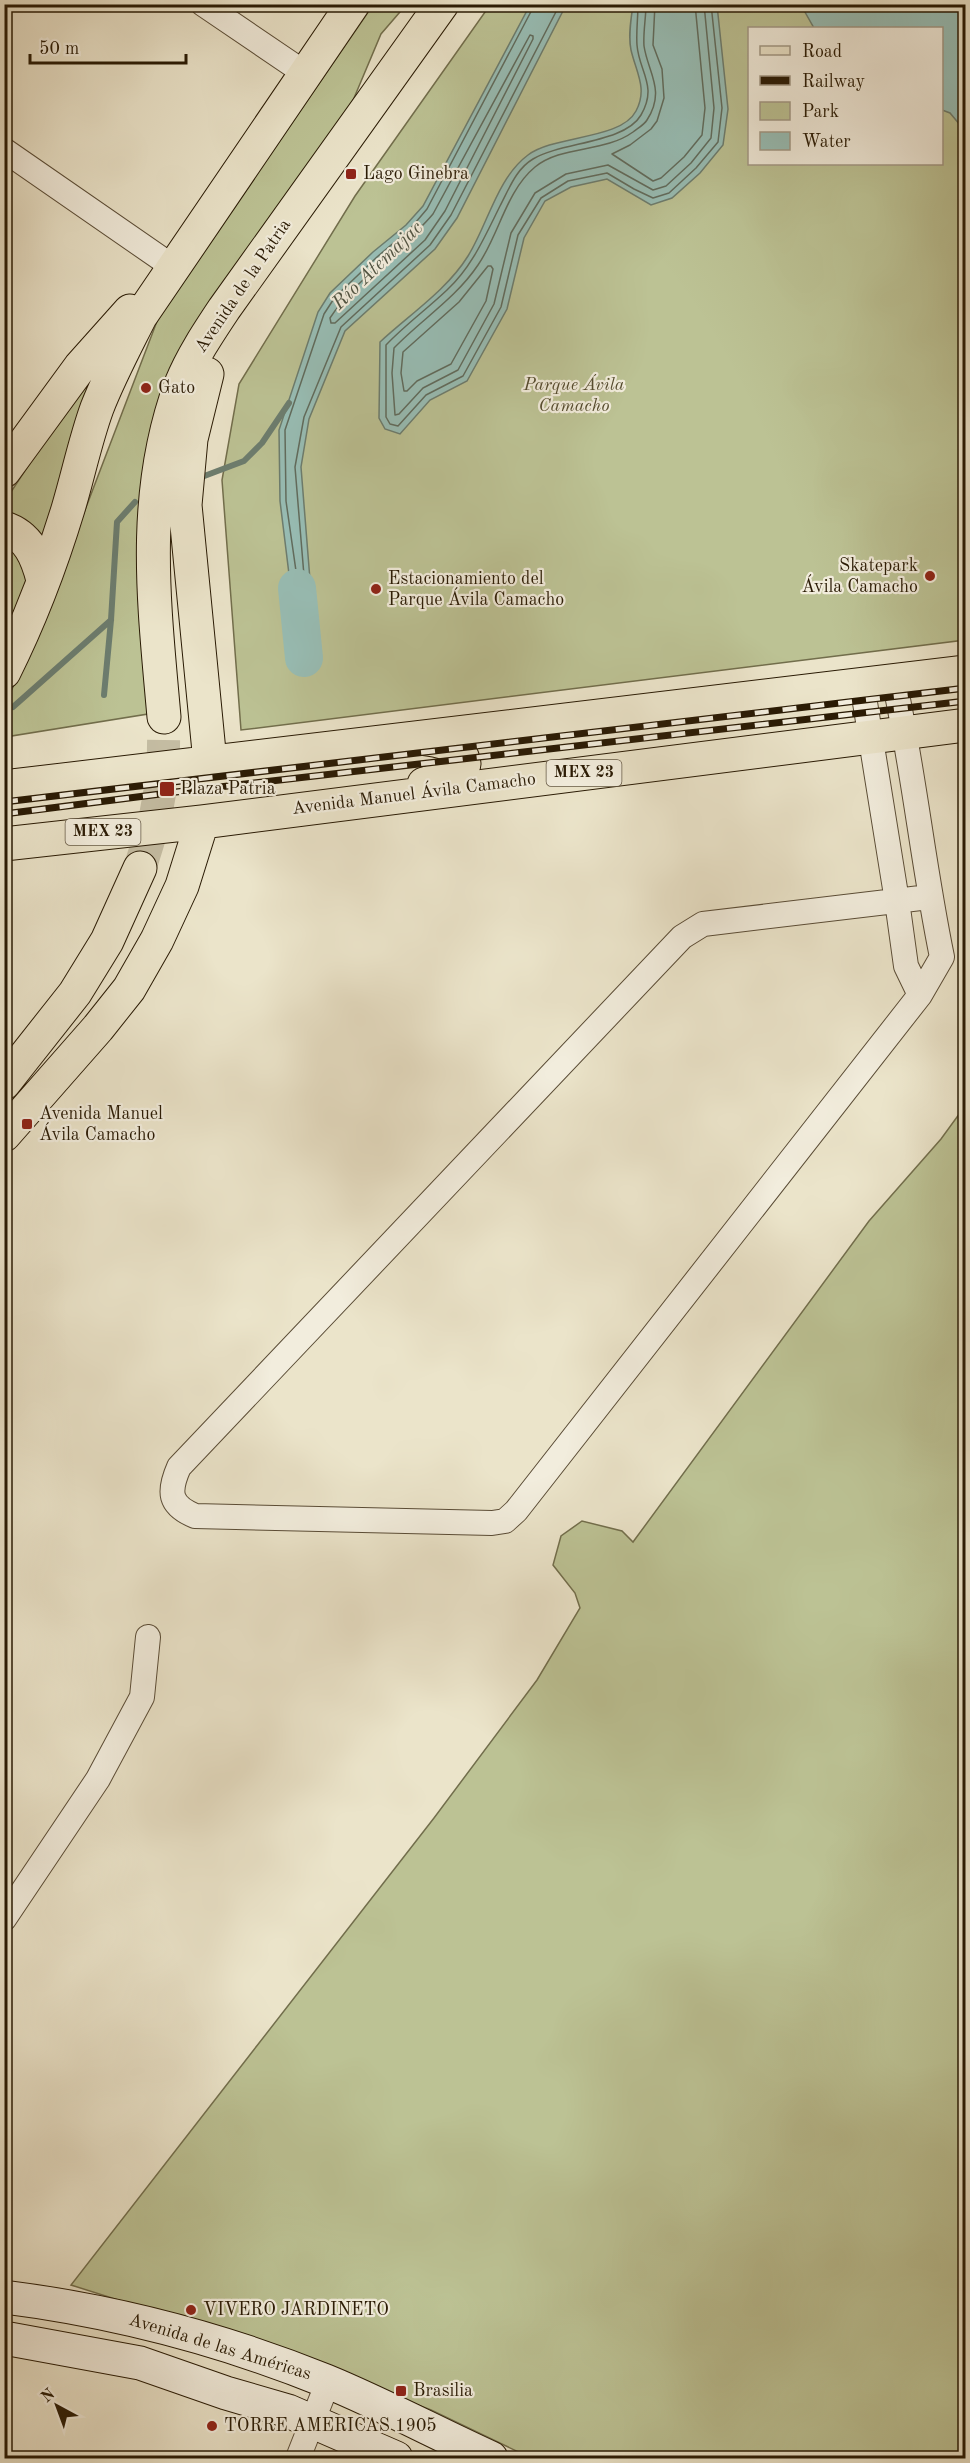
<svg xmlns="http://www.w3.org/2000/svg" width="970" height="2463" viewBox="0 0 970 2463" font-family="'Old Standard TT',serif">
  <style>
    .green { fill: #bcc294; stroke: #726e4c; stroke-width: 1.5; fill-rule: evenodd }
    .water { fill: #98bfb7; stroke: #6c7d6f; stroke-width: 1.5 }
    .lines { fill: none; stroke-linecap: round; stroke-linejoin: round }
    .shore { stroke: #606c5e; stroke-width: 1.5 }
    .stream { stroke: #6c7d6f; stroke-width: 6 }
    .river { stroke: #98bfb7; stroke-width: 38 }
    .primary-tunnel { stroke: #c4bca2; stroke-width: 33; stroke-dasharray: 33 16; stroke-linecap: butt }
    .minor-casing { stroke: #5a4c36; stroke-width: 26 }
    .secondary-casing { stroke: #291a04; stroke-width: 35 }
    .primary-casing { stroke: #291a04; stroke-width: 35 }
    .minor { stroke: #f2eddd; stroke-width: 24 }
    .secondary { stroke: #f2eddd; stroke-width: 33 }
    .primary { stroke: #ebe4ca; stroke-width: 33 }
    .rail-casing { stroke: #291a04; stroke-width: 7 }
    .rail { stroke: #f2eddd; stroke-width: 4.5; stroke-dasharray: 14; stroke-linecap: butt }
    .poi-dot { fill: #8f2418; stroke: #f2eddd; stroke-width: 2 }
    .labels { text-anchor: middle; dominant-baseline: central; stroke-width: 4.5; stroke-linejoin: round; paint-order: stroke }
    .shield { fill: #f2eddd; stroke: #655945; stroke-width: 1.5 }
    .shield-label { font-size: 16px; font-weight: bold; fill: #291a04 }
    .poi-label { font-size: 18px; fill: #291a04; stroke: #f2eddd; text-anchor: start }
    .street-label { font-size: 18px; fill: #291a04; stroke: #f2eddd }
    .park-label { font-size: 18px; font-style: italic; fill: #554c2f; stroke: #f2eddd }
    .water-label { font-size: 20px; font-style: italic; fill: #505443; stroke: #f2eddd }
  </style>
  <rect width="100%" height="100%" fill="#ebe4ca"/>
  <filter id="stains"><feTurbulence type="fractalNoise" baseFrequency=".00333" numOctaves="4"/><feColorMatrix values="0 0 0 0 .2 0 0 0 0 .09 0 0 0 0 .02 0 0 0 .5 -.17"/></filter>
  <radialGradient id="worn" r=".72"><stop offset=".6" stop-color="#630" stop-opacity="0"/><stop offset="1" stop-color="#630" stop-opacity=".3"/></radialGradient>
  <!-- green -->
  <path class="green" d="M373,5h33l-25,29 -43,102 -189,325 5,252 -149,24 -1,-32 28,-56 127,-333z
    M490,5h475v635l-724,90 -19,-250 17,-96 116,-188zM750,28h192v136h-192z
    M121,332l-116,306v-137l73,-111z
    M965,1106v1352h-434l-100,-48 -174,-66 -186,-59 363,-467 103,-138 43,-72 -5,-15 -22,-28 8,-29 21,-15 40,10 11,11 236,-321 72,-82z"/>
  <!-- water -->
  <path class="water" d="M530,5h36l-109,213 -22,31 -90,82 -36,88 -8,48 13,163 -12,8 -6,-7 -16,-130 -1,-71 39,-118 12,-19 43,-41 33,-27 17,-19z
    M633,5h84l11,104 -5,36 -23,28 -28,25 -21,7 -44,-26 -36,8 -26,14 -21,37 -17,71 -40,72 -37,19 -30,34 -15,-5 -6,-11 1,-76c29,-27 67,-52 88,-86 20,-32 29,-78 60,-101 26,-20 93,-15 108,-44 12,-22 0,-39 -5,-61 -3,-14 0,-31 2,-45z
    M801,5h164v126l-15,-18 -8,-3v-82h-128z"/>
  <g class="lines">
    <!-- shore -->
    <path class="shore" d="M535,4l-108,205 -17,20 -33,28 -42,40 -11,17 -39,116 1,71 18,126 4,-3 -13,-157 9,-50 37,-90 89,-82 21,-30 109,-211
      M638,4c0,14 -2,28 -1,41 2,27 21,41 4,70 -16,28 -80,27 -108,44 -17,10 -24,30 -33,47 -15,30 -28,61 -53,84 -20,19 -42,35 -61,55v72l4,7 8,2 28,-31 37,-19 38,-69 17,-72 23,-37 27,-17 39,-8 27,16 19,9 16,-5 27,-25 22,-26 4,-34 -11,-104
      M646,4c0,14 -3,28 -2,42 4,27 22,44 3,74 -3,5 -9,8 -14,12 -29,21 -71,13 -98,35 -29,24 -36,68 -57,98 -22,33 -57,55 -84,83l-2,25 3,42 4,-1 24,-26 35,-18 36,-66 17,-71 24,-40 31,-19 42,-9 45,25 13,-4 25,-23 20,-25 3,-30 -10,-104
      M655,4l-2,41 9,24 2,29 -7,23 -6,8 -21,16 -18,9 41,27 8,-3 23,-21 18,-22 3,-27 -10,-104
      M530,35l3,1v3l-88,172 -20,29 -90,83h-4l-1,-5c27,-41 72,-67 103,-104z
      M488,266h3l2,3 -7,32 -35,63 -34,17 -10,10h-3l-3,-18 2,-21 56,-50z"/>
    <!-- stream -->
    <path class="stream" d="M199,478l45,-17 18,-18 27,-40
      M104,695l7,-75 6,-98 18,-20
      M13,707l98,-87"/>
    <!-- river -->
    <path class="river" d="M297,588l7,70"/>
    <!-- primary-tunnel -->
    <path class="primary-tunnel" d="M140,868l15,-49 8,-45 1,-57"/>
    <!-- minor casing -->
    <g class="minor-casing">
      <path id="minor" d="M203,4l103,70
        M4,150l169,117
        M894,680c20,92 29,185 48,277l-22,38 -404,516 -11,10 -13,2 -297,-7c-26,-11 -27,-24 -16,-49l503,-530 21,-13 226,-27
        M862,684l35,217 9,65 14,29
        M4,1919l94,-140 44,-82 6,-60
        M298,2458l30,-76"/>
    </g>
    <!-- secondary casing -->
    <g class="secondary-casing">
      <path id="secondary" d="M4,2297c111,14 218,42 322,84 56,23 110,52 165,77
        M4,2338l136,25 86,30 62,18 108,47"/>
    </g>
    <!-- primary casing -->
    <g class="primary-casing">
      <path id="primary" d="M207,374l-16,65 -6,66 25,257
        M4,471l76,-104 50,-56
        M4,528c25,8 33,29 39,52
        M4,672c26,-52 47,-107 64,-163 10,-33 17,-68 29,-101 12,-31 28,-61 43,-91l213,-313
        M164,717c-10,-114 -24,-222 17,-333 11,-27 27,-51 43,-75l218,-305
        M421,738c17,2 40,5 43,26l-7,10 -33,10
        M4,787l962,-115
        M4,844l198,-22 764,-97
        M4,1083l71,-90 32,-52 33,-73
        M4,1135l94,-107 31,-39 28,-49 25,-54 20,-64"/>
    </g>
    <!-- minor -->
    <use href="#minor" class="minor"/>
    <!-- secondary -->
    <use href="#secondary" class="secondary"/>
    <!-- primary -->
    <use href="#primary" class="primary"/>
    <!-- rail casing -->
    <g class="rail-casing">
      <path id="rail" d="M4,802l962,-114
        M4,814l172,-22 790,-91"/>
    </g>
    <!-- rail -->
    <use href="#rail" class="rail"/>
  </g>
  <!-- markers -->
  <g class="poi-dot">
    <rect x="345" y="168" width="12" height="12" rx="3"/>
    <circle cx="146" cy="388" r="6"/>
    <circle cx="930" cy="576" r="6"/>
    <circle cx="376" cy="589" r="6"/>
    <rect x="159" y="781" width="16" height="16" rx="3"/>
    <rect x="21" y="1118" width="12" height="12" rx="3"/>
    <circle cx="191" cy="2310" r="6"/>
    <rect x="395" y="2385" width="12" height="12" rx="3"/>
    <circle cx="212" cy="2426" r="6"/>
  </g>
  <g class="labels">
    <!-- shield labels -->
    <g class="shield">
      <rect x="546.5" y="760" width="75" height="26" rx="4.5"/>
      <rect x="65.5" y="819" width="75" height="26" rx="4.5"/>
    </g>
    <g class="shield-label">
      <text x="584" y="773">MEX 23</text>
      <text x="103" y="832">MEX 23</text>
    </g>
    <!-- poi labels -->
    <g class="poi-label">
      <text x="363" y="174">Lago Ginebra</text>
      <text x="158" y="388">Gato</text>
      <text x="918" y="566" text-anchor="end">Skatepark<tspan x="918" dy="21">Ávila Camacho</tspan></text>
      <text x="388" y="579">Estacionamiento del<tspan x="388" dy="21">Parque Ávila Camacho</tspan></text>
      <text x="180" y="789">Plaza Patria</text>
      <text x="39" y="1114">Avenida Manuel<tspan x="39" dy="21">Ávila Camacho</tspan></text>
      <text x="203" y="2310">VIVERO JARDINETO</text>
      <text x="413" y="2391">Brasilia</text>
      <text x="224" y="2426">TORRE AMERICAS 1905</text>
    </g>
    <!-- street labels -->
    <g class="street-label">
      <text transform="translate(243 286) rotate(-56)">Avenida de la Patria</text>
      <text transform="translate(414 794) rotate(-7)">Avenida Manuel Ávila Camacho</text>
      <text transform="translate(220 2347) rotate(17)">Avenida de las Américas</text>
    </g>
    <!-- park labels -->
    <g class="park-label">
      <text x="574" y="385">Parque Ávila<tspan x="574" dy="21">Camacho</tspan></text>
    </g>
    <!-- water labels -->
    <g class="water-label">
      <text transform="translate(378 266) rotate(-44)">Río Atemajac</text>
    </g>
  </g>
  <!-- margin -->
  <rect width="970" height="2463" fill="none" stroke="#ebe4ca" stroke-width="24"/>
  <rect x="6" y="6" width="958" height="2451" fill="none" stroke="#291a04" stroke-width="3"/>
  <rect x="12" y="12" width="946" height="2439" fill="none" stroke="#291a04" stroke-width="1.5"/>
  <!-- legend -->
  <rect x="748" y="27" width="195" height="138" fill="#f2eddd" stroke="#a29986" stroke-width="1.5"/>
  <rect x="760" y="46" width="30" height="9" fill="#ebe4ca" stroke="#a29986" stroke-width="1.5"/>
  <text x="802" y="57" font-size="18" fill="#291a04">Road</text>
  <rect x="760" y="76" width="30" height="9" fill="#291a04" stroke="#a29986" stroke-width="1.5"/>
  <text x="802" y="87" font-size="18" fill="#291a04">Railway</text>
  <rect x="760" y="102" width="30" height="18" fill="#bcc294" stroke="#a29986" stroke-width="1.5"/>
  <text x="802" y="117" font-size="18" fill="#291a04">Park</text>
  <rect x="760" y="132" width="30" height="18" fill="#98bfb7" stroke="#a29986" stroke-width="1.5"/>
  <text x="802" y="147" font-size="18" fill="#291a04">Water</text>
  <!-- north arrow -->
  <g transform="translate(57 2406) rotate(319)" stroke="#f2eddd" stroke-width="4.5" paint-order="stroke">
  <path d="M0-4.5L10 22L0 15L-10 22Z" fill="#291a04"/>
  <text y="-9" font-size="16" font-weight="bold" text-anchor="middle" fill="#291a04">N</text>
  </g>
  <!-- scale -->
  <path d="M30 54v9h156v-9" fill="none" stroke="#291a04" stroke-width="3"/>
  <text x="39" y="54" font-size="18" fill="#291a04" stroke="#f2eddd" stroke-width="4.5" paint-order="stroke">50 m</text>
  <rect width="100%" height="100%" filter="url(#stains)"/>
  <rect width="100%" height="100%" fill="url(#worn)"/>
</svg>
